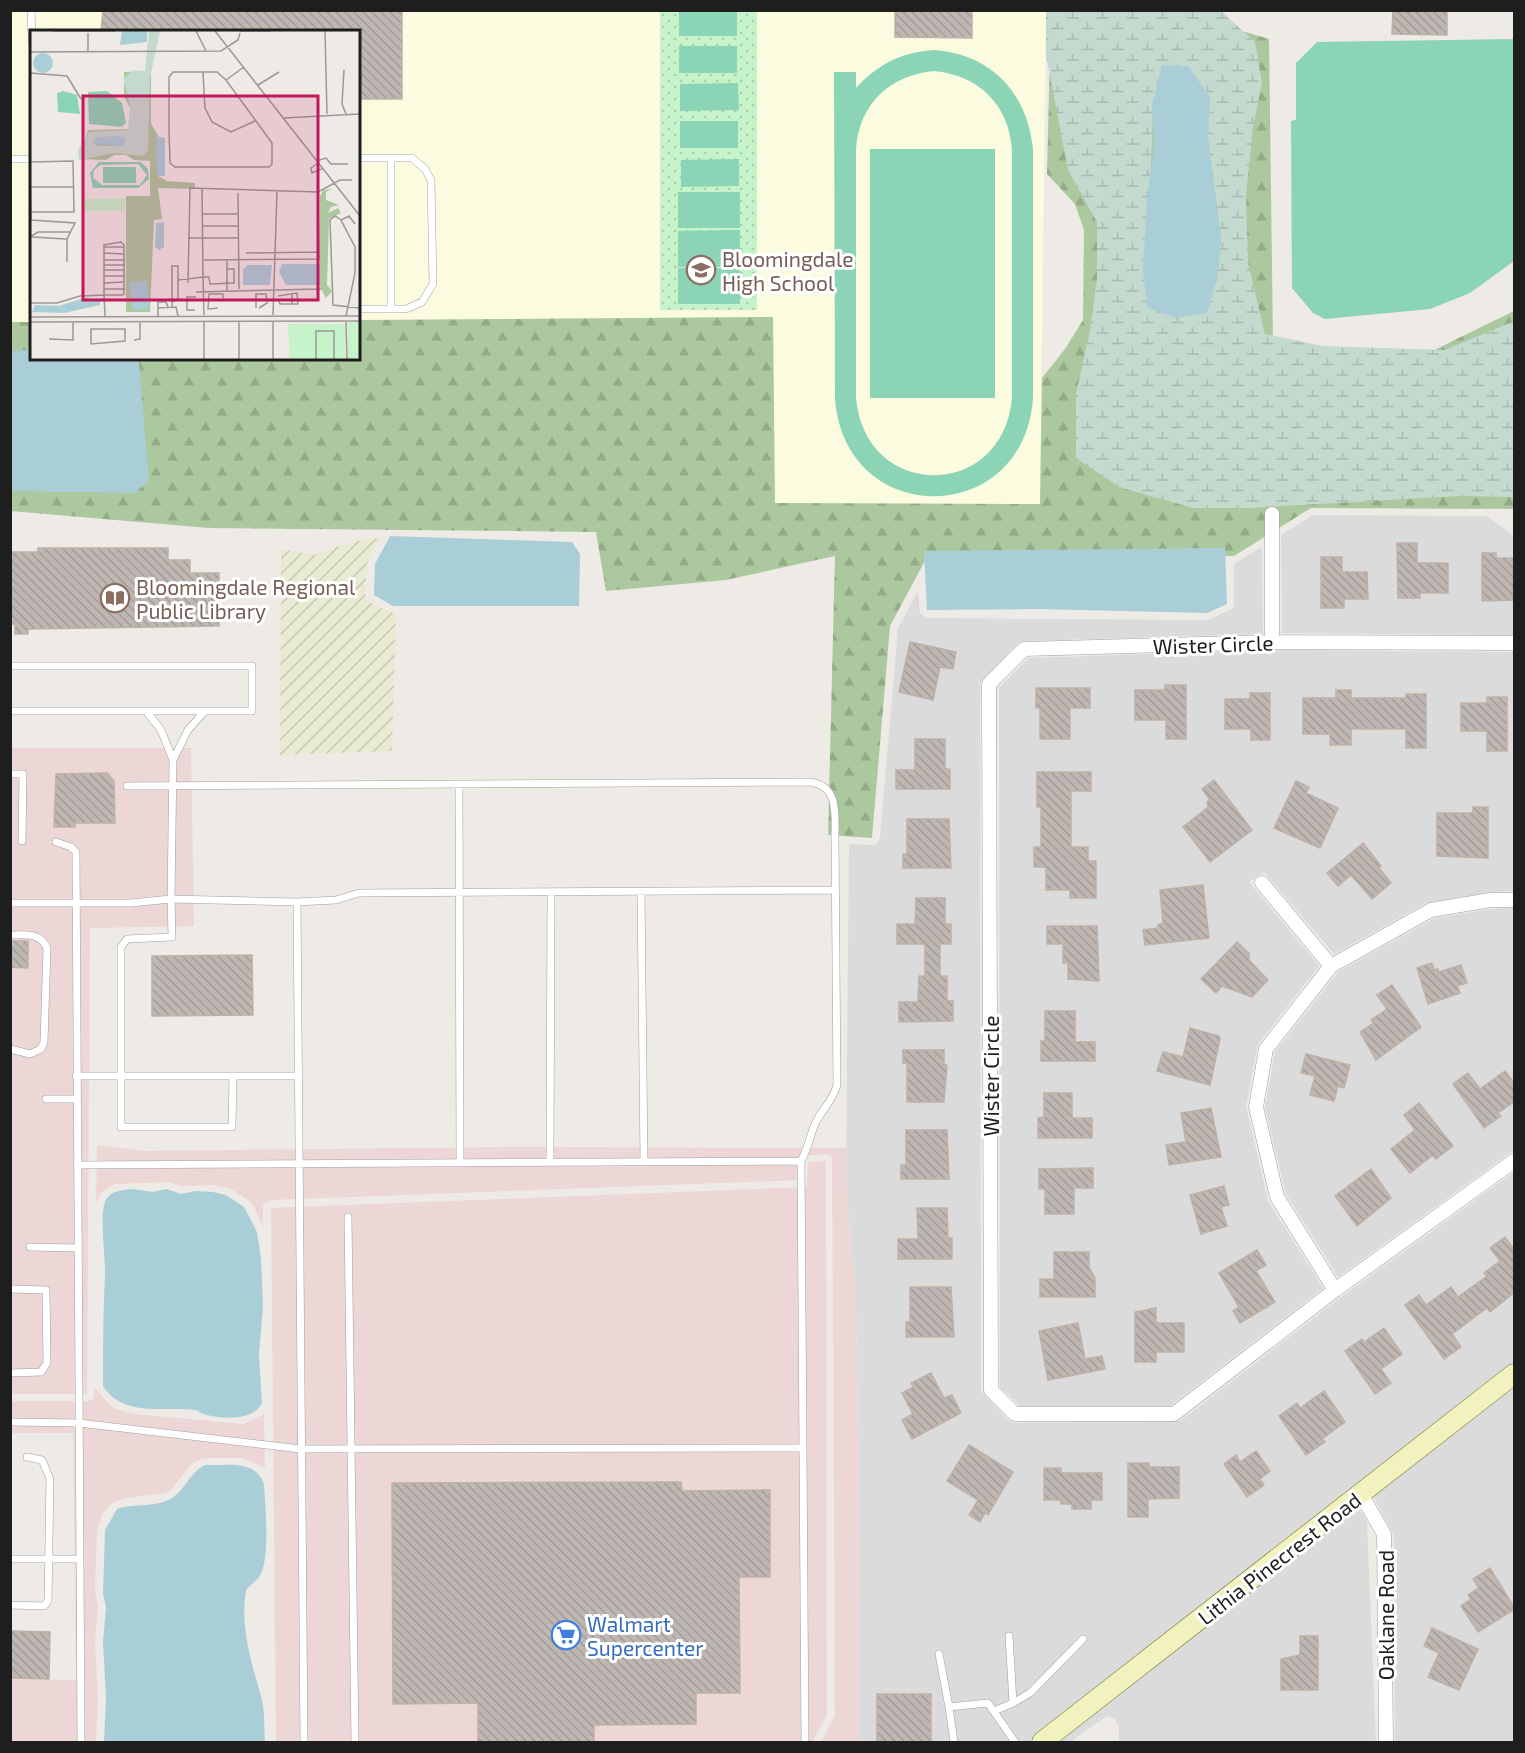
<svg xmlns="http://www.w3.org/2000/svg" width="1525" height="1753" viewBox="0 0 1525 1753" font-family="'Exo 2',sans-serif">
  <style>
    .residential { fill: #dcdbdb }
    .commercial { fill: #edd6d6 }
    .education { fill: #fbfbe0 }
    .farmland { fill: url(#farmland-furrows) }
    .forest { fill: url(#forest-firs) }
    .wetland { fill: url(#wetland-marsh); fill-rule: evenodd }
    .park { fill: url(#park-dots) }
    .pitch { fill: #8bd4b6; fill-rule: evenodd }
    .water { fill: #aaced7 }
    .building { fill: url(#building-back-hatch); stroke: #beb1a9; stroke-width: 1.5 }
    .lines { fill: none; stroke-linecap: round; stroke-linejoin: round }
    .lane-casing { stroke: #9f9f9f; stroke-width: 8 }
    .street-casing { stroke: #9f9f9f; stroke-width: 15 }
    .secondary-casing { stroke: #626911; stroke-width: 21 }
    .lane { stroke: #fff; stroke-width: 7 }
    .street { stroke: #fff; stroke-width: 14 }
    .secondary { stroke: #f1f2be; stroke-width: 20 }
    .labels { text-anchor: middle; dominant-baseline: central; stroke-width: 6; stroke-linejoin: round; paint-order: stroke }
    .education-label { font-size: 21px; fill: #785e54; stroke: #fff; text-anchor: start }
    .street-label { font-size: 21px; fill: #1e1e1e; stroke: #fff }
    .shop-label { font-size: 21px; fill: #366cbe; stroke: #fff; text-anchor: start }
    .inset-road { fill: none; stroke: #9b9895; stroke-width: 1.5 }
    .view { fill: #c2185b; fill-opacity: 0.15; stroke: #c2185b; stroke-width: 3 }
    .inset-edge { fill: none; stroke: #1e1e1e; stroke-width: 3 }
  </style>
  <defs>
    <pattern id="farmland-furrows" width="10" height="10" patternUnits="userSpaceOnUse" patternTransform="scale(1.5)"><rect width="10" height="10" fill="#e9ead2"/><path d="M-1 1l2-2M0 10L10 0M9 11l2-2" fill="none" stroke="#c7c8b4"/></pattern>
    <pattern id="forest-firs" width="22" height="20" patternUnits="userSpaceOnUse" patternTransform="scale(1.5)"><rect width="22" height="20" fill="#acc89e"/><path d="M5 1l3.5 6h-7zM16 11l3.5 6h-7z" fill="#94ab88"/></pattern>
    <pattern id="wetland-marsh" width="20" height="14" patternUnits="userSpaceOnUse" patternTransform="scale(1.5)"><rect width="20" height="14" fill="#c4dacf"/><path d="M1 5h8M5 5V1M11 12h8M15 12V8" fill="none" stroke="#a8bbb1"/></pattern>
    <pattern id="park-dots" width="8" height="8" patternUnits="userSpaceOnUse" patternTransform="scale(1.5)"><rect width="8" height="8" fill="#c6f3c9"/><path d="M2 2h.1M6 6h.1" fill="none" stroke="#aad0ac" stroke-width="1.8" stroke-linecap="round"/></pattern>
    <pattern id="building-back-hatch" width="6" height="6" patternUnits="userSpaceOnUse" patternTransform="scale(1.5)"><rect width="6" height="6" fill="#beb7b2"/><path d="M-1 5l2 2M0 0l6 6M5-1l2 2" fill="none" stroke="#a39d99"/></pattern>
  </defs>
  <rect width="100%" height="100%" fill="#eeeae5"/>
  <!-- residential -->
  <path class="residential" d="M1313,515l174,1 27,20v99l-232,-2 -1,-98z
    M1262,547l1,87 -239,7 -7,3 -37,40 1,707 27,29 7,3 165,-2 161,-124 173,-125v191l-486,379h-169l1,-190 -4,-246 -10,-125 3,-337 23,1 5,-1 3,-6 18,-210 20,-37 2,22 7,5 281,2 26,-12v-44z
    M1272,650l242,2v239l-24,1 -64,11 -92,51 -70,-82 -15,10 70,84 -61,78 -12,62 22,95 55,87 -153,118h-150l-20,-19 -1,-700 29,-29z
    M1514,908v242l-176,127 -52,-83 -21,-87 10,-55 63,-80 97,-54 56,-9z
    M1514,1385v357h-119l-1,-207 -21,-39z
    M1358,1507l9,15 9,220h-257v-15l-4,-8 -8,-3 -37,26h-13z"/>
  <!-- commercial -->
  <path class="commercial" d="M10,748h181l3,178 -104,2 -3,466h-76z
    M97,1145l47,6 368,-4 334,1v33l10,125 4,246 -1,190h-38l14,-27 -3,-558 -6,-3 -23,2 -4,24 -529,20 -7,5v21l-12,-24 -20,-13 -18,-4 -31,1 -14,-4 -53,2 -14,9 -5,10z
    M826,1161l1,554 -15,27h-536l-5,-534 536,-21 1,-25z
    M95,1388l18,20 20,6 111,10 20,-10 1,54 -22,-10h-40l-12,6 -17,23 -8,6 -41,5 -13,5 -9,10 -6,17 -2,62 3,16 -3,34 3,56 -2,44h-85v-63l65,1 -3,-247h-62l-1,-32h79l5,-3z"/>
  <!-- education -->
  <path class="education" d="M10,11h1036l-6,493 -266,-1 -1,-186 -414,3 -1,-288h-326l-1,290h-20z"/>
  <!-- farmland -->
  <path class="farmland" d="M380,538l-13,25 -2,34 3,4 21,11 7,1 -4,138 -112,4 1,-206 34,6 36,-13z"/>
  <!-- forest -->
  <path class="forest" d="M1051,11l157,10 61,18 4,304 145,15 96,-47v198l-203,-1 -77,48 -307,1 -37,69 -18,212 -44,-3 7,-279 -109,24 -120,11 -10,-59 -387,-4 -198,-17 -1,-189h21l1,36h326l1,-38 414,-3 2,186 265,1 2,-126 23,-29 18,-29 1,-90 -9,-26 -28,-30z"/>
  <!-- wetland -->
  <path class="wetland" d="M1046,11h175l34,31 7,41 -9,44 -7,69 2,67 17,71 58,12 122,4 69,-29v176l-55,-1 -211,12h-55l-74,-21 -43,-29v-64l14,-64 7,-51v-57l-29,-52 -22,-115zM1152,104l56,35 13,99 -4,41 -70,28c-7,-68 8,-135 5,-203z"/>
  <!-- park -->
  <path class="park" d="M660,11h97v299h-97z"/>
  <!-- pitch -->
  <path class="pitch" d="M679,11h58v25h-58z
    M1514,39v222l-44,32 -40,16 -105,10 -12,-6 -21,-25 -1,-167 5,-1v-57l21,-21z
    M679,46h58v27h-58z
    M934,50c57,4 94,43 99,100v248c-9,131 -189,131 -198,0l-1,-326h22v16c22,-24 46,-36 78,-38zM934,71c45,4 75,34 78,79v248c-9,103 -147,103 -156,0v-249c3,-44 33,-74 78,-78z
    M738,83l1,27 -59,1v-27z
    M680,121h58v27h-58z
    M870,149h125v249h-125z
    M739,159v27l-58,1v-27z
    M678,192h62v36h-62z
    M740,230v37h-62v-36z
    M678,268h62v36h-62z"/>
  <!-- water -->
  <path class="water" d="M1162,65l26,1 22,31 -2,42 13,99 -4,41 -10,34 -31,5 -29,-11 -4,-38 4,-69 7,-55 -2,-41z
    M31,350l1,8h104l3,5 10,117 -14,13 -124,-2v-140z
    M390,536l182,6 8,12 -1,52h-186l-19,-11 1,-31z
    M1225,548l2,56 -20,9 -170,-4 -110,1 -3,-59z
    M132,1189l21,3 14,-3 14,5 15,-3 17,1 13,3 18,12 13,25 4,26 2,49 -4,47 3,49c-9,19 -41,16 -59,11 -3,-1 -5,-4 -8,-4 -30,-4 -72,8 -92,-24 0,-37 0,-74 2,-111 1,-17 -7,-64 2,-77 6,-8 17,-8 25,-9z
    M205,1465c21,1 51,-6 59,19 1,21 7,76 -5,93 -4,5 -9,8 -13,13 -6,37 5,71 15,106 4,13 3,32 4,46h-161l2,-44 -3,-56 3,-35 -3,-14 2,-63 12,-21c17,-6 39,-1 55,-11 14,-9 17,-25 33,-33z"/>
  <!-- building -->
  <path class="building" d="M103,10h299v89h-44v-67h-257z
    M895,10h77v28l-77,-1z
    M1393,10h54v25l-55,-1z
    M1397,543h20v20h31v30h-28v5h-22z
    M38,548h130v12h22v13h29v53l-191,3v5h-13v-10h-5v-72h28z
    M1482,553h14v5h19v42l-33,1z
    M1321,557h21v15h25l1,27h-24v9h-23z
    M910,642l46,10 -3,17 -13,-2 -7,33 -34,-8z
    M1165,685h21v54h-20v-19h-31v-30h30z
    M1036,688h54v20h-20v31h-30v-31h-4z
    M1336,690h15v8h55v-4h20v54h-20v-19h-55v16h-21v-11h-27v-36h33z
    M1250,693h20v47h-19v-11h-26v-30h25z
    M1487,697h20v54h-20v-20h-26v-28h26z
    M915,739h30v30h5v20h-54v-19h19z
    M1037,772h54v19h-20v56h17v14h8v37h-26v-8h-24v-23h-12v-20h7v-40h-4z
    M107,773l7,8 1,42h-40v4h-21l2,-53z
    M1214,780l38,50 -42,32 -27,-35 25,-20 -1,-5 3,-2 -8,-11z
    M1296,781l13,6 -3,6 32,15 -18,40 -46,-20z
    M1473,807h15v51l-51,-2v-43h36z
    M907,819h42l2,49h-48v-14h4z
    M1363,843l18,23 -2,2 12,15 -19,16 -21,-24 -13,11 -11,-13z
    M1203,885l6,53 -64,7 -2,-15 15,-2v-3l5,-2 -3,-33z
    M916,898h29v26h6v20h-11v32h7v25h6v20l-54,1v-20h19l1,-26h6v-32h-28v-20h18z
    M1047,926h50l2,55 -31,-2v-16h-5v-19h-16z
    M10,941h18v27l-18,-1z
    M1237,942l12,11v7l19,20 -16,17 -30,-11 -6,7 -15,-14z
    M252,955l1,60 -101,1v-60z
    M1432,963l2,7 4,-1 1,3 22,-7 6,18 -10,3 3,7 -32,11 -11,-36z
    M1392,985l29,42 -45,33 -16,-28 14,-9 -3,-3 16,-11 -10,-14z
    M1045,1011h30v31h20v19h-54v-20h4z
    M1190,1028l29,8 1,3 -10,46 -53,-14 6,-19 20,5z
    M903,1050h41v15h3l-3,37h-37v-39h-4z
    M1306,1054l44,11 -6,23 -6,-2 -4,15 -24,-6 5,-19 -14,-3z
    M1505,1071l10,13v17l-17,12 3,3 -17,12 -31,-44 15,-11 12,16z
    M1044,1093h28v25h20v20h-54v-20l6,-1z
    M1419,1103l34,43 -17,13 -3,-4 -23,18 -19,-24 24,-19 -11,-15z
    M1211,1108l10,49 -52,8 -3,-20 20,-3 -5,-29z
    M906,1130h41l2,49h-48v-14h5z
    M1093,1168v20h-19v26h-29v-25h-6v-20z
    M1371,1169l20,29 -34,28 -22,-30z
    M1224,1186l5,19 -8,2 6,19 -26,8 -11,-39z
    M917,1208h30l1,30h4v21h-54v-20h20z
    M1505,1237l10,14v41l-25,20 -3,-4 -35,26 9,13 -17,12 -39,-54 14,-10 7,10 25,-18 7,10 29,-21 -3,-3 16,-12 -10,-13z
    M1257,1250l9,15 -10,6 19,31 -35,21 -7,-12 6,-4 -20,-34z
    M1054,1252h35v15l6,11v19h-55v-18h14z
    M910,1287h41l3,50h-48v-15h4z
    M1156,1308v15h28v29h-28v10h-21v-50z
    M1078,1323l7,36 17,-3 3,13 -57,11 -9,-49z
    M1384,1328l18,26 -21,15 10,14 -16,11 -30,-43 17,-12 2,3z
    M931,1373l13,25 8,-3 9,18 -49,26 -10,-19 11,-6 -11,-21 11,-6 -2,-4z
    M1324,1391l21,31 -23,17 3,3 -19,13 -27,-39 18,-13 3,5z
    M969,1445l44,27 -25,43 -3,-2 -5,9 -11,-7 9,-15 -31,-19z
    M1256,1451l14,20 -10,8 4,6 -17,12 -23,-33 12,-9 4,7z
    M1128,1463h21v4h30v31l-31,1v18h-20z
    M1044,1468h17v5h41v27h-11v9h-19v-5h-11v-4h-17z
    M681,1482l1,9 88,-1v87h-31l1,116h-44v31l-102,1v18h-116v-40l-85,1 -1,-221z
    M1490,1568l25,41 -37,23 -17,-26 10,-7 -3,-4 11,-7 -6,-9z
    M1432,1628l46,21 -19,41 -31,-13 11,-24 -15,-7z
    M10,1631l40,1 -1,47 -39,-1z
    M1300,1636h18v54h-37v-31l19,-4z
    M877,1694h54v49h-54z"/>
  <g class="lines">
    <!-- lane casing -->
    <g class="lane-casing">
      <path id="lane" d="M31,10l1,29
        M358,158h54l13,11 6,11 2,104 -11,18 -16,7h-48
        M391,158v151
        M10,159h22
        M10,666h242v45h-242
        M173,760l15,-30 17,-19
        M10,774h13l-1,67
        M459,784l1,378
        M127,786l682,-4c30,3 26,31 26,55l2,248c-4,16 -15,24 -22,39 -5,12 -7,24 -14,37l4,581
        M56,842l15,5 5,5 5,890
        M641,892l3,269
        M297,902l7,840
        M10,903h121l40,-4 2,-139 -12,-30 -15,-19
        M10,935c15,0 30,-3 37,13l-3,94 -3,7 -11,5 -20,-5
        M76,1076h223
        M233,1076l-1,51h-111v-180l6,-8 45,-2 -1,-38 126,3 39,-2 23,-7 477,-3
        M46,1099h30
        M550,1161l1,-268
        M77,1165l724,-4
        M348,1217l7,525
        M30,1247l47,1
        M10,1289l36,1 1,73 -6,9 -31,1
        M10,1422l69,1 222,26 502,-1
        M10,1559h70
        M10,1605l34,1 4,-5 2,-122 -8,-19 -15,-3
        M939,1654l10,53
        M1013,1703l17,-10 53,-54
        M994,1711l19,-8 -4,-67
        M954,1742l-5,-35 39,-4 27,39"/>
    </g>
    <!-- street casing -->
    <g class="street-casing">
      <path id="street" d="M1272,514v128
        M1514,643l-242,-1 -248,7 -35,35 2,706 24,24h159l161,-124 179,-129
        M1262,883l69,83
        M1335,1290l-58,-93 -21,-90 10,-58 65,-83 100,-56 59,-10h24
        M1361,1494l23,40 2,208"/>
    </g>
    <!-- secondary casing -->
    <g class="secondary-casing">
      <path id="secondary" d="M1042,1742l472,-368"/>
    </g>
    <!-- lane -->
    <use href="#lane" class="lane"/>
    <!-- street -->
    <use href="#street" class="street"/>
    <!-- secondary -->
    <use href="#secondary" class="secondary"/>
  </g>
  <!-- icons -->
  <defs>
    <g id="school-ring" transform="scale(1.5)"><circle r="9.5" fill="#fff" stroke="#8d6e63" stroke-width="1.5"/><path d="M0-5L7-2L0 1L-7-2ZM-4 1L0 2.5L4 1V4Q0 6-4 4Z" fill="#8d6e63"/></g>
    <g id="library-ring" transform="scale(1.5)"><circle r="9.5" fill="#fff" stroke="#8d6e63" stroke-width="1.5"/><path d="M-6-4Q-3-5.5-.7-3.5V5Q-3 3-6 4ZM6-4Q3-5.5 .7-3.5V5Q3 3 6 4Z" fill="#8d6e63"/></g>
    <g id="supermarket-ring" transform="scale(1.5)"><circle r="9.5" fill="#fff" stroke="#3f7fe0" stroke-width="1.5"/><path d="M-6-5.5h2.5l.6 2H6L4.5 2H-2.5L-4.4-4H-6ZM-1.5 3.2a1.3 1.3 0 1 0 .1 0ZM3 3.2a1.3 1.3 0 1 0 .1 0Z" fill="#3f7fe0"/></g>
  </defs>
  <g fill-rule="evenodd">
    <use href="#school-ring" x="701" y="270"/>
    <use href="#library-ring" x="115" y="598"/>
    <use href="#supermarket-ring" x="566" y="1635"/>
  </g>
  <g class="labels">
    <!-- education labels -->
    <g class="education-label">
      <text x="722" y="258">Bloomingdale<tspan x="722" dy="24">High School</tspan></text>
      <text x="136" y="586">Bloomingdale Regional<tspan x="136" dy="24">Public Library</tspan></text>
    </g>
    <!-- street labels -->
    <g class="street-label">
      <text transform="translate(1213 644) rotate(-2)">Wister Circle</text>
      <text transform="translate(990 1076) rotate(-90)">Wister Circle</text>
      <text transform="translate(1279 1558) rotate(-38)">Lithia Pinecrest Road</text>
      <text transform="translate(1385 1615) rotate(-90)">Oaklane Road</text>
    </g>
    <!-- shop labels -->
    <g class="shop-label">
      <text x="587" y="1623">Walmart<tspan x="587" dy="24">Supercenter</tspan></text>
    </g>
  </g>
  <!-- overview -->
  <g transform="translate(30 30)">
    <rect width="330" height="330" fill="#eeeae5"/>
    <path d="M121,41v53l7,11v41l9,5 28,2v6l-37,-1 4,31 -8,1 -4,92h-24v-116h24v-35l-16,-1 -8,-5h-12l-8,5 -27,-1 9,-29 41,-1 2,-19 -7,-14v-24zM302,159l-6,3v8l13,5 -8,2 -3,6 10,-5 3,5 -12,6 -2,66 5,6 -6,7 -6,-11v-91l3,-6z" fill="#acc89e"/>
    <path d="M119,1h11l-10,47 -2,72 -4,6 -31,-3 -34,7 -1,-10 11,-18 39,-2 2,-24 -7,-28 11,-8 11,1zM85,106l9,10h-27l-1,-8z" fill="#c4dacf" fill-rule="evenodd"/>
    <path d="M95,168v13h-42v-12zM318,292h12v37h-12zM258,294h57v35h-55z" fill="#c6f3c9"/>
    <path d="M33,61l14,4 3,19 -22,-2 -1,-19zM77,61l15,12 4,20 -4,4 -33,-3 -1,-32zM69,132h42l7,7 1,10 -11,9h-45l-3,-15zM108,134l9,11 -7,10h-38l-9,-7 1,-8 6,-5zM73,137h33v16h-33z" fill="#8bd4b6" fill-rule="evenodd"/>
    <path d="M92,1h25v11l-27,3zM3 33a10 10 0 1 1 20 0a10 10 0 1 1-20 0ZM85,106l10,2 -1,8 -32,-2 4,-6zM126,106l9,2v38h-8zM134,192v25l-5,3 -4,-3 1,-24zM252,234h38v21h-34l-7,-13zM218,235h24l-2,20h-27v-16zM117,250l2,28 -16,3 -4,-28zM54,268l16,2v5l-36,8 -32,-1 3,-7 24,1z" fill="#aaced7"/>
    <path class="inset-road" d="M23,1h62M166,1l10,20M185,1l145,185M210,1h31M295,1l2,83M58,3v19M0,22l191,-1 17,-11 2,-7M314,40l-2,34 4,10M143,42h44l9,8 46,63v21l-3,3h-94l-5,-4 -1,-33v-53zM173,42l2,36 7,14 19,10 24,-11M0,43l37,3 14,23M196,50l18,-13M228,55l21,-13M253,88l77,-4M286,131l10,-3 5,6h17M0,132l43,-1 1,51h-44M288,133l-7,5 1,5 10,-4M0,135l1,55M0,157h43M172,158l1,89h6l1,7 24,-1v-14h-7M208,163l1,96M172,184h36M1,190l44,3 -8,16v23M311,190l-6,-4 -5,4 3,85 27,3M173,196h35M0,207l8,-5h32M2,207l34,2M158,208h51M74,217h20M74,223l20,1M216,223l73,-1M74,230h21M174,230l115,-1 -1,-67M197,230v30M74,235h21M74,240h21M74,246h21M148,250l25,-3 1,38M74,253l21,-1M158,253l2,-95 128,4 22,-12h12M74,259h21M166,262l125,-3M248,266l19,-3 1,11h-6M248,269l2,5h12v-10M0,273h27l23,-7 24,-1h18l2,-1v-49l-3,-3 -17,3v50l1,19v2M142,277v-41h6v33l-6,3M128,278l18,-1 2,9M188,278l-10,1 1,-15h14v4M226,278v-14h10l1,9 -8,5M165,280h-8v-13h9M243,285l4,-123M128,286v-14h8l2,5M316,286l9,-43v-26l-14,-27 8,-4 6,8M0,287l330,-1M0,292l330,-1M174,292v37M209,292v37M316,292l1,37M61,299h34v12l-34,3zM19,309l24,1v-18M104,310l6,-1v-17M243,329v-37M286,329v-28h18v28"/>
    <path class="view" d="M53,66h235v204h-235z"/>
    <rect width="330" height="330" class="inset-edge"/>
  </g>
  <!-- border -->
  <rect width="1525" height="1753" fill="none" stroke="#1e1e1e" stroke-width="24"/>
</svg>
